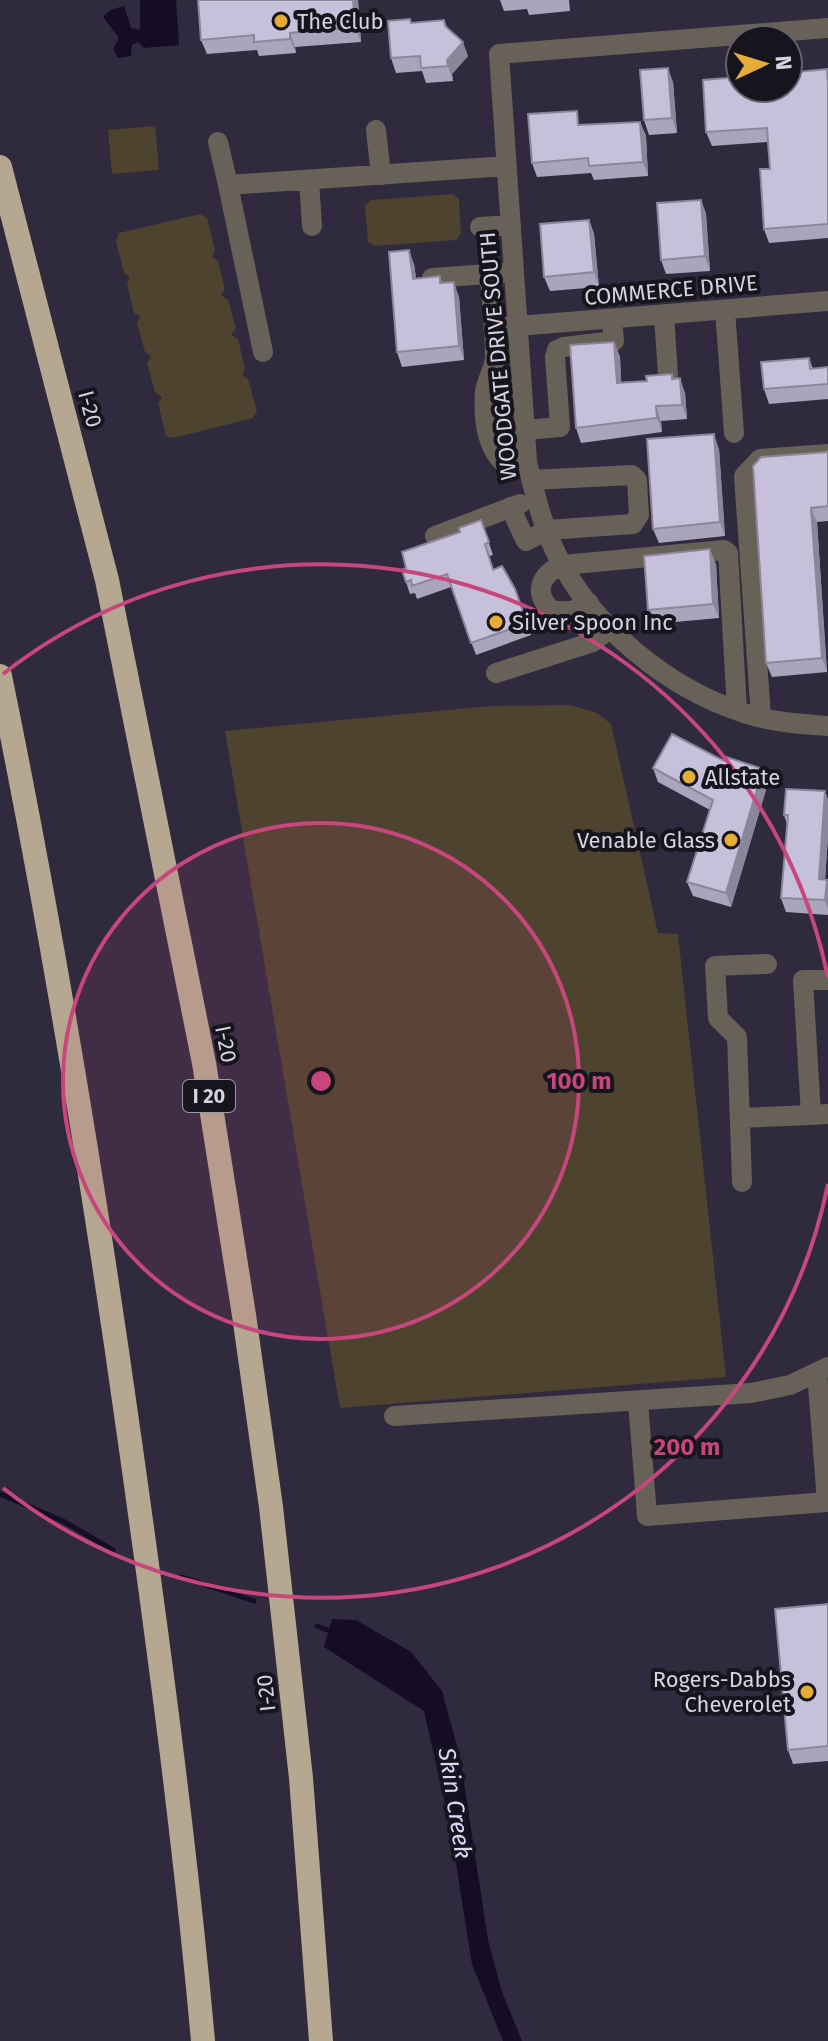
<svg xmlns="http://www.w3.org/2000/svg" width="828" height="2041" viewBox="0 0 828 2041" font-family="'Fira Sans',sans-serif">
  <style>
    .green { fill: #4e432f }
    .water { fill: #150c26 }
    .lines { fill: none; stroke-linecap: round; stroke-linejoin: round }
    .stream { stroke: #150c26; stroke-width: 5 }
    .minor { stroke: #676158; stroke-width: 20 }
    .highway { stroke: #b6a890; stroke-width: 24 }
    .wall { fill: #aba5bb }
    .shaded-wall { fill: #8b8699 }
    .building { fill: #c7c0da; stroke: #8b8699; stroke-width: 2 }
    .ring { fill: none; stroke: #c7477c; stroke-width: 4 }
    .poi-dot { fill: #e6ad36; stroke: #16141d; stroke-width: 3 }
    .labels { text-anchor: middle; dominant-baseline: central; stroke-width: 8; stroke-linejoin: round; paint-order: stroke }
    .shield { fill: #16141d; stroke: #9c9aa6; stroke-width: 2 }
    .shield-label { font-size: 20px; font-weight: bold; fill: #d6d3e0 }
    .poi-label { font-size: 22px; fill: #d6d3e0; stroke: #16141d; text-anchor: start }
    .street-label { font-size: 22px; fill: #d6d3e0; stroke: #16141d }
    .water-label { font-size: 24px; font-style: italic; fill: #ddd5f8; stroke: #16141d }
    .centre { fill: #c7477c; stroke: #16141d; stroke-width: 4 }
    .ring-label { font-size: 24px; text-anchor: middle; font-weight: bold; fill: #c7477c; stroke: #16141d; stroke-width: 8; stroke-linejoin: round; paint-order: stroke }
  </style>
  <rect width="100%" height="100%" fill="#2f2a3e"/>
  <!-- green -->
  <path class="green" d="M155,126l4,44 -47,4 -4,-44z
    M453,194l6,5 2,35 -5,6 -82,6 -6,-4 -3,-36 6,-6z
    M200,214l7,4 8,32 -3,7 6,4 7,28 -4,6 7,5 8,28 -5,7 7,4 7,30 -3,6 6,4 9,32 -4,7 -80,20 -7,-2 -8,-33 4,-6 -7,-5 -8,-29 4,-7 -6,-4 -8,-29 3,-7 -6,-3 -7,-30 3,-6 -6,-4 -8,-32 3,-8z
    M570,705l27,8 14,11 47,209 20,1 48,443 -386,31 -115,-677 266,-25z"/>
  <!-- water -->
  <path class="water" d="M140,0h36l3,45 -35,3 -6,-6 -6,3 -1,11 -13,2 -5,-9 6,-11 -16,-21 7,-7 14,-4 7,22 9,2z
    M332,1619l24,1 55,32 31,39 18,66 28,183 14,52 20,49h-19l-31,-77 -23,-144 -25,-109 -100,-64z"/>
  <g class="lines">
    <!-- stream -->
    <path class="stream" d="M0,1494l63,27 50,29
      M182,1577l72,24
      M317,1626l18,7"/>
    <!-- minor -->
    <path class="minor" d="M828,28l-329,26 28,408c8,32 15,63 30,93 36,72 110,133 187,158 26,9 56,11 84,13
      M376,130l5,45
      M218,142l10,43
      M309,180l3,46
      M480,227l31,-2
      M488,251c2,35 7,70 7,105 0,13 -9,24 -10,36 -2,25 1,59 23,74l19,-4
      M432,278l70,-5
      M725,310l9,123
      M664,315l4,60
      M493,328l335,-27
      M263,352l-35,-167 279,-19
      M525,430l35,-3 -5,-70 2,-7 7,-3 50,-6 -2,-22
      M510,507l16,34 21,-11 86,-6 6,-9 -2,-35 -5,-5 -101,5
      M435,536l85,-32
      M589,603l-17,8h-19c-21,-16 -13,-38 10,-46l161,-15 4,3 9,157
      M496,673l97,-31 17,-14
      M761,717l-17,-241 16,-17 68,-5
      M828,980h-25l8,135 17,-1
      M740,1118l71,-3
      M742,1182l-5,-145 -19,-19 -3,-52 52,-2
      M638,1401l9,115 180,-14 -10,-130
      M394,1416l357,-23 39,-8 38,-18"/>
    <!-- highway -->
    <path class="highway" d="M0,167l107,413 97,483 40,252 27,192 30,271 20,263
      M0,676c52,254 94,509 130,766 28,199 55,399 73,599"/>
  </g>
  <!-- wall -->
  <path class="wall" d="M358,0l3,42 -66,5 1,6 -37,3 -2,-6 -50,4 -6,-14z
    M500,0h69l1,11 -41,4 -2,-6 -23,2z
    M410,19l2,4 32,-3 4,9 20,27 -16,18 1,7 -27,2 -4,-12 -26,2 -5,-15z
    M827,69l1,3v166l-59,5 -5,-14 6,-60 -2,-27 -56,4 -6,-14z
    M673,82l4,51 -28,2 -5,-15z
    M640,122l6,14 2,40 -54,4 -3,-7 -54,4 -5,-14 50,-38z
    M701,200l5,14 4,57 -44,3 -5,-14z
    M589,220l5,14 5,53 -49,4 -6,-14z
    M414,264l2,14 24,-2 2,7 17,14 5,63 -62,7 -5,-15z
    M614,342l6,15 1,25 26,-1 25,-7 2,5 11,14 2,26 -26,2 1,11 -81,11 -5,-15z
    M809,358l4,11 15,-2v32l-59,5 -5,-15z
    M719,449l6,87 -66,7 -6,-14z
    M828,452v69l-11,1 10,150 -55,5 -6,-14z
    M481,520l12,35 -4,1 5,14 21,19 16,46 -55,20 -25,-68 -34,12 -2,-6 -5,1 -8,-24z
    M716,564l3,54 -66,6 -5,-14z
    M724,761l44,22 -37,124 -38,-11 -6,-14 23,-72 -52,-28 -5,-14z
    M825,791l3,9v37l-3,43h2l1,3v32l-42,-3 -5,-14 6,-74 -3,-9z
    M828,1604v157l-35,3 -5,-14z"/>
  <!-- shaded-wall -->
  <path class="shaded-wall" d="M353,0h5l3,42 -6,-15z
    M290,33l5,14 1,6 -6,-14z
    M463,42l5,14 -16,18 1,7 -5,-15 -1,-6z
    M668,68l5,14 4,51 -5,-15z
    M640,122l6,14 2,40 -5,-14z
    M701,200l5,14 4,57 -5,-15z
    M589,220l5,14 5,53 -5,-15z
    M409,250l5,14 4,29 -5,-14z
    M454,282l5,15 5,63 -5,-14z
    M614,342l6,15 2,40 -5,-14z
    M680,378l5,15 2,26 -5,-14z
    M656,406l5,15 1,11 -5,-14z
    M714,434l5,15 6,87 -5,-14z
    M811,508l6,14 10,150 -5,-14z
    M710,549l6,15 3,54 -6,-14z
    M763,769l5,14 -37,124 -5,-14z
    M825,791l3,9v37l-4,57 -5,-15z
    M827,880l1,3v26l-3,-9z"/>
  <!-- building -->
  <path class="building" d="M198,0h155l2,27 -65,6v6l-36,3v-7l-53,5z
    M410,19l1,4 33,-3 1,6 18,16 -16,18 1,6 -27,2 -1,-12 -29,2 -3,-37z
    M668,68l4,50 -28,2 -4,-50z
    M827,69l1,16v139l-64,5 -4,-60h10l-3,-41 -61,4 -3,-52 37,-3v11h48v-15z
    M577,111l1,14 62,-3 3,40 -54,4 -1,-8 -56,5 -4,-49z
    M701,200l4,56 -44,4 -4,-57z
    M589,220l5,52 -50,5 -4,-53z
    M409,250l4,29 27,-3v7l14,-1 5,64 -62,6 -8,-100z
    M614,342l3,41 30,-2 -1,-5 26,-2v5l8,-1 2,27 -26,1 1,12 -81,10 -6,-83z
    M809,358l1,11 18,-2v17l-64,5 -3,-27z
    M714,434l6,88 -67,7 -6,-90z
    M828,452v54l-17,2 11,150 -56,5 -13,-197 8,-9z
    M481,520l8,22 -4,2 8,26 9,-4 13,23 12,34 -56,20 -24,-69 -35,12 -1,-6 -5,2 -4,-12 4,-2 -4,-16 58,-20 -1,-4z
    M710,549l3,55 -65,6 -4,-54z
    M672,734l52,27 2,-4 37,12 -37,124 -39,-11 26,-82 -60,-32z
    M786,789l39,2 -6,88 8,1 -2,20 -44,-2 7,-83h-4z
    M828,1604v142l-40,4 -13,-141z"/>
  <!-- distance rings -->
  <circle cx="321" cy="1081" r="258" fill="#c7477c" fill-opacity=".12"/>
  <g class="ring">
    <circle cx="321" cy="1081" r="258"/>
    <path d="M828 1184A517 517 0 0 1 3 1488M3 674A517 517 0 0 1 828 978"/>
  </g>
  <!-- markers -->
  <g class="poi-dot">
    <circle cx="281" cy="21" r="8"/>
    <circle cx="496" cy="622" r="8"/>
    <circle cx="689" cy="777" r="8"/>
    <circle cx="731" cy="840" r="8"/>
    <circle cx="807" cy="1692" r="8"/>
  </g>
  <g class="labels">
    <!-- shield labels -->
    <rect class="shield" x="183" y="1080" width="52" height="32" rx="6"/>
    <g class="shield-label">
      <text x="209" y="1096">I 20</text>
    </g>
    <!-- poi labels -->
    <g class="poi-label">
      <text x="297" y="21">The Club</text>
      <text x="512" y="622">Silver Spoon Inc</text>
      <text x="705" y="777">Allstate</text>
      <text x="715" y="840" text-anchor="end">Venable Glass</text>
      <text x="791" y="1679" text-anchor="end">Rogers-Dabbs<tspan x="791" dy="25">Cheverolet</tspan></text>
    </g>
    <!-- street labels -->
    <g class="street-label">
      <text transform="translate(671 290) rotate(-5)">COMMERCE DRIVE</text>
      <text transform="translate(498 356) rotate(-95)">WOODGATE DRIVE SOUTH</text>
      <text transform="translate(90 409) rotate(75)">I-20</text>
      <text transform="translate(226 1044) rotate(79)">I-20</text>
      <text transform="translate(266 1693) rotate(-96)">I-20</text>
    </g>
    <!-- water labels -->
    <g class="water-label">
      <text transform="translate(455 1803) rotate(81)">Skin Creek</text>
    </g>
  </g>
  <circle cx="321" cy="1081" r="12" class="centre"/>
  <g class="ring-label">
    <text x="579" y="1089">100 m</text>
    <text x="687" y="1455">200 m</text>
  </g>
  <!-- north arrow -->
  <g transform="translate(764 64) rotate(86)"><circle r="38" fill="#16141d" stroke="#63606b" stroke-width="2"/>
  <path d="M0-6L14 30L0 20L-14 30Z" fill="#e6ad36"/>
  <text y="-12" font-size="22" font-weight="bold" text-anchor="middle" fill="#d6d3e0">N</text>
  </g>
</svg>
